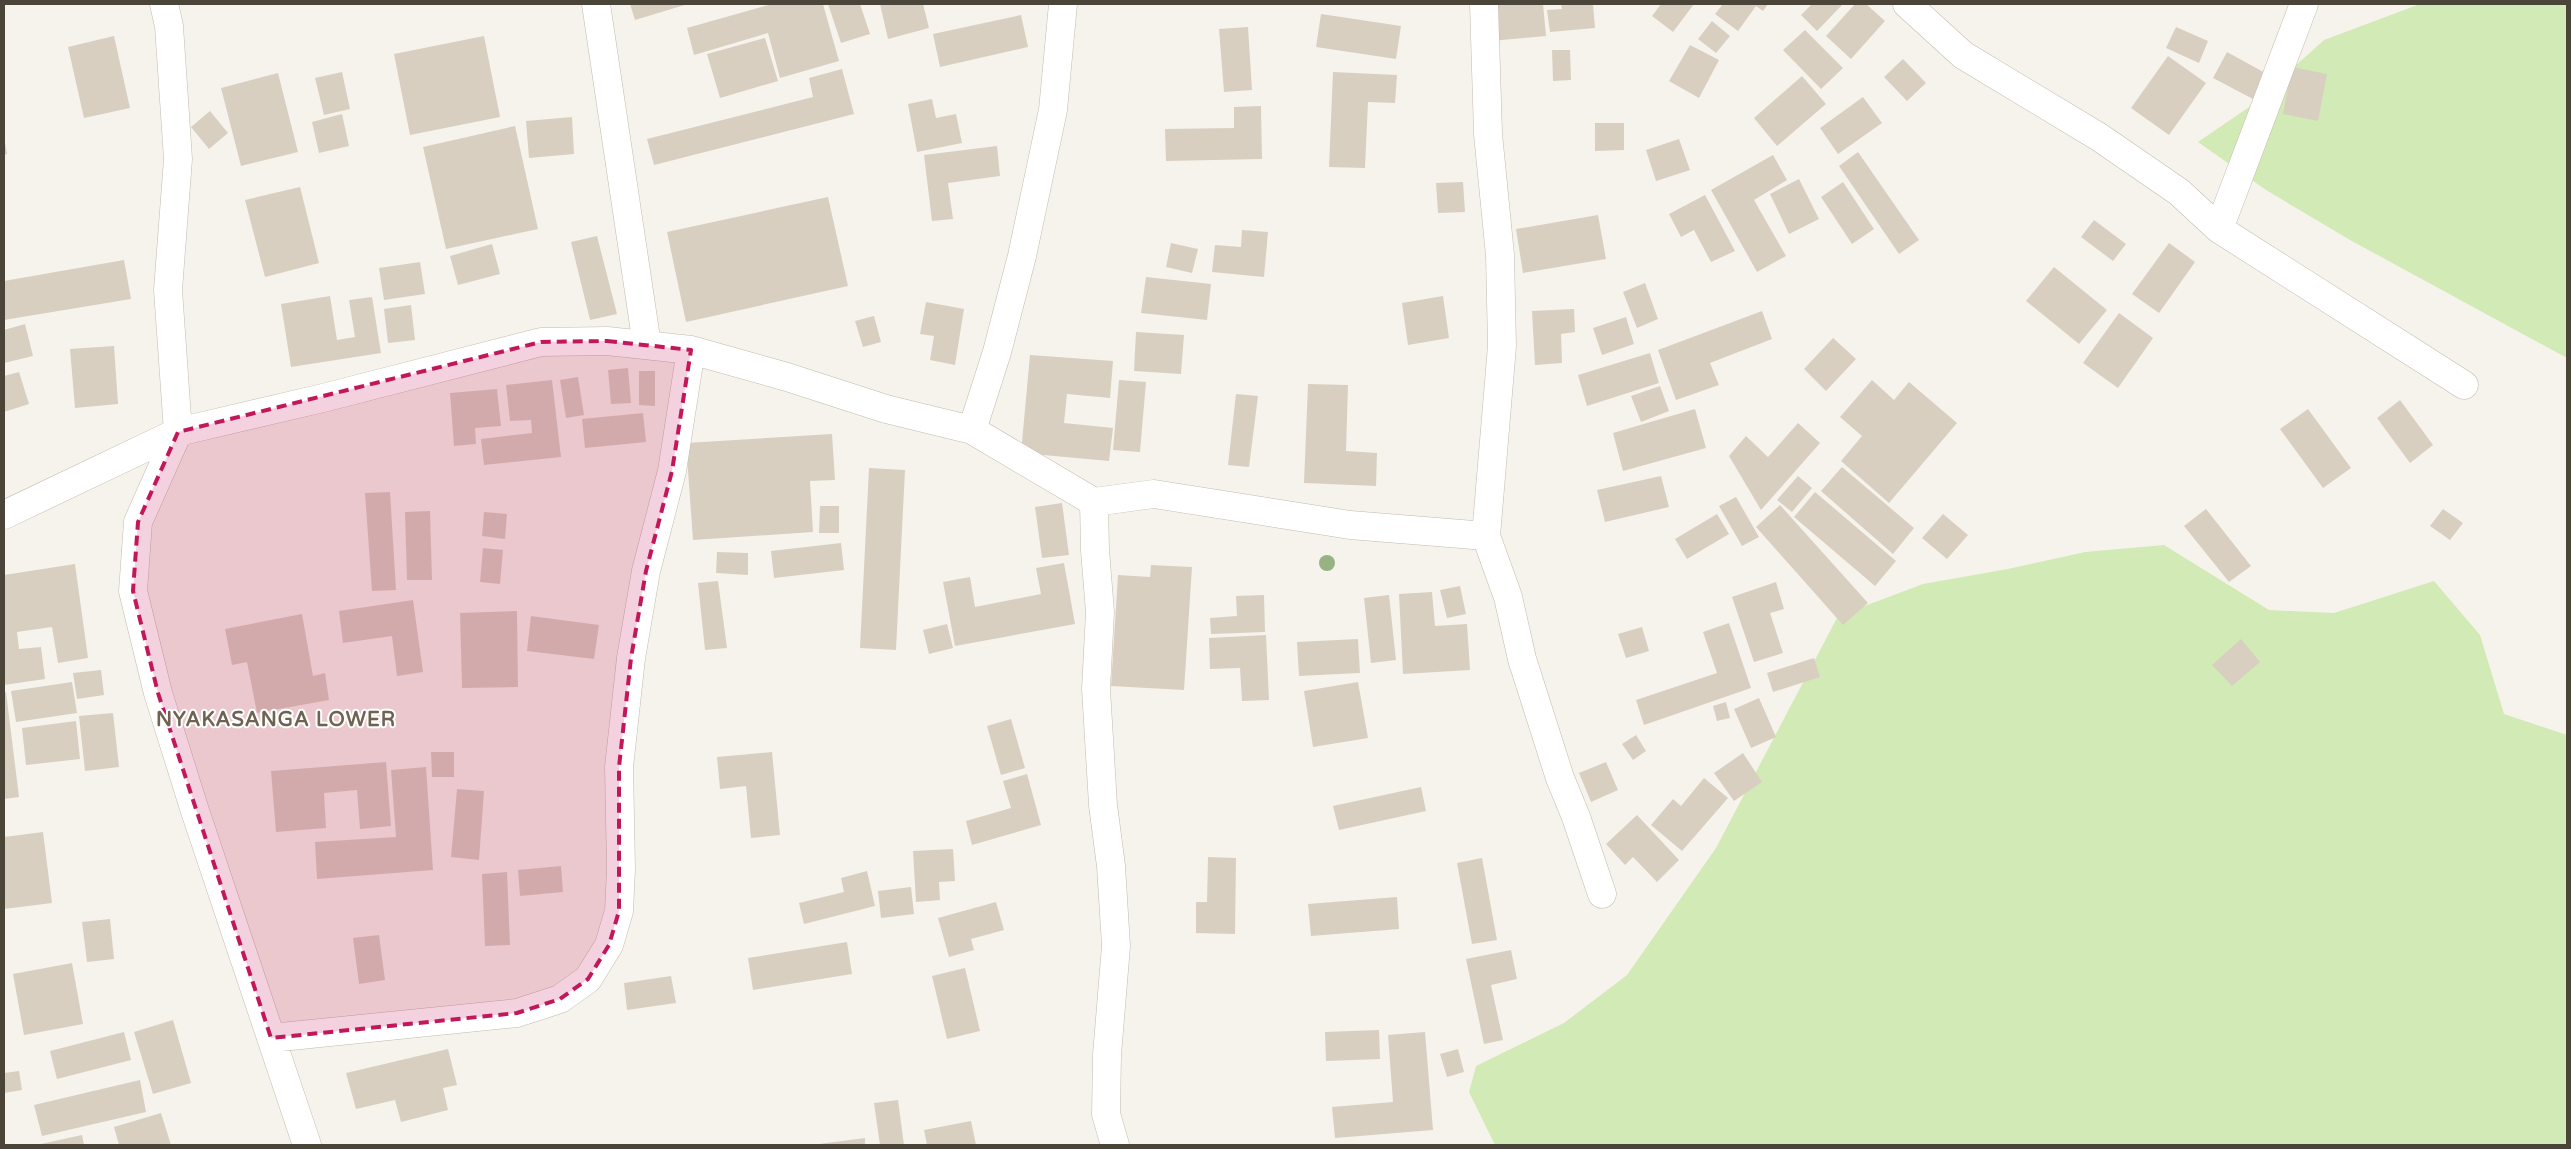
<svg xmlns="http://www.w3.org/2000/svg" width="2571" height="1149" viewBox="0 0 2571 1149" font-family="'Varela Round',sans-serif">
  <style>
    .green { fill: #d2eab5 }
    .building { fill: #d8cfc1 }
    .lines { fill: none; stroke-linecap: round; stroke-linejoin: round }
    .street-casing { stroke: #c2bbae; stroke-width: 29 }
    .street { stroke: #fff; stroke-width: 28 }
    .tree { fill: #97b381 }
    .marked { fill: #c2185b; fill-opacity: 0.2; stroke: #c2185b; stroke-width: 4; stroke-dasharray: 10 6; stroke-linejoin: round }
    .labels { text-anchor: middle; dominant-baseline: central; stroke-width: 4; stroke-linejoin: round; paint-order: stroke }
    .district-label { font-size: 20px; font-weight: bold; letter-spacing: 1px; fill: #6e6250; stroke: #fff }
  </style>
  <rect width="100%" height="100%" fill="#f6f3ec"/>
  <!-- green -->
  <path class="green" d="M2420,4h147v354l-217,-118 -84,-50 -68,-48 54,-37 72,-65z
    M2164,545l105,65 65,3 100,-32 46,54 24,79 63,21v410h-1072l-26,-53 7,-26 88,-43 63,-48 89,-127 122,-232 85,-32 85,-15 77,-17z"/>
  <!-- building -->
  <path class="building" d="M630,4h58l-53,16z
    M772,4h51l16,57 -59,17 -12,-45 -74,22 -7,-27z
    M828,4h32l10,30 -29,9z
    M880,4h43l6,24 -41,11z
    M1487,4h56l3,32 -55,5z
    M1561,4h32l2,24 -45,4 -3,-22 15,-1z
    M1661,4h33l-21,28 -21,-16z
    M1723,4h45l-5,7 -7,-5 -18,25 -23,-17z
    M1812,4h31l-26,27 -16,-16z
    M1855,4h11l19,17 -34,38 -25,-23z
    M1321,14l80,12 -5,33 -80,-12z
    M1021,15l7,32 -88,20 -7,-33z
    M1712,21l18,15 -14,17 -18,-14z
    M1248,27l4,63 -28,2 -5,-63z
    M2176,27l32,14 -9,22 -33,-15z
    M1805,30l38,38 -22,21 -38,-39z
    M114,36l16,72 -46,10 -16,-71z
    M484,36l16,81 -90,18 -16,-81z
    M765,38l13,43 -58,17 -13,-44z
    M1690,45l29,15 -20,38 -30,-17z
    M1552,50h18l1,30 -18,1z
    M2227,52l40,22 -14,25 -40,-21z
    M2168,56l38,27 -37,52 -38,-27z
    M1903,59l23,24 -19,18 -23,-24z
    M2292,67l35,7 -9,47 -35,-7z
    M842,69l12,45 -200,51 -7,-26 166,-42 -4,-19z
    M342,72l8,37 -26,6 -9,-37z
    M1333,72l64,3 -2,28 -27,-1 -3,66 -36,-1z
    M278,73l20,79 -57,14 -20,-78z
    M1802,76l24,28 -49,42 -23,-28z
    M1863,97l19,26 -44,31 -18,-26z
    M932,99l4,19 20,-4 6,29 -45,9 -9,-48z
    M1261,106l1,53 -96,2 -1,-32 69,-1v-21z
    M210,111l18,22 -19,16 -18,-22z
    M342,114l7,32 -30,7 -7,-31z
    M572,117l2,37 -45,4 -3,-37z
    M1595,123h29v27l-29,1z
    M515,126l23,103 -92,20 -23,-102z
    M4,137l3,17 -3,1z
    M1679,139l11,31 -34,11 -10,-31z
    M997,146l3,30 -52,7 5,36 -21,2 -8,-66z
    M1858,152l61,88 -20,14 -60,-88z
    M1773,155l14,25 -33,20 32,56 -29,16 -46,-82z
    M1799,179l20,40 -30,15 -19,-40z
    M1463,182l2,30 -27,1 -2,-30z
    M1843,182l31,47 -22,15 -31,-47z
    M300,187l19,76 -54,14 -20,-77z
    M1705,195l30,56 -24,11 -17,-32 -13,7 -12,-23z
    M828,197l20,89 -162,36 -19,-90z
    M1598,215l8,44 -83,14 -7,-44z
    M2094,220l32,24 -13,17 -32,-24z
    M1242,230l26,2 -4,45 -52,-5 3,-27 26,2z
    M597,236l20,78 -27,6 -19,-78z
    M1171,243l27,6 -6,24 -26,-6z
    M2169,243l26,19 -36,51 -27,-19z
    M492,244l8,30 -42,11 -8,-29z
    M124,260l7,39 -127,21v-39z
    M420,262l5,32 -41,6 -5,-32z
    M2054,267l53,43 -28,34 -53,-43z
    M1146,277l65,7 -4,36 -66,-7z
    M1645,283l13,36 -21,9 -14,-36z
    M330,296l7,44 18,-3 -6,-37 23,-3 9,56 -90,14 -10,-63z
    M1443,296l6,42 -41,7 -6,-42z
    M926,302l38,7 -9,56 -25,-5 4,-24 -14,-2z
    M411,305l4,35 -27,3 -4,-34z
    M1574,309l1,23 -14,2 1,29 -27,2 -3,-54z
    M1762,311l10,28 -62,24 9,22 -43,15 -18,-50z
    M2119,313l34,25 -35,50 -35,-25z
    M874,316l7,26 -18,5 -8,-26z
    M1626,317l8,27 -32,11 -9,-27z
    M25,324l8,32 -29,7v-33z
    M1136,332l48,3 -3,39 -47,-3z
    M1833,338l23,21 -30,32 -22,-22z
    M114,346l4,58 -43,4 -5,-59z
    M1650,353l9,30 -72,23 -9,-31z
    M1030,355l83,6 -3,37 -43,-4 -3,29 49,5 -4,33 -88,-8z
    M628,368l3,35 -20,1 -3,-34z
    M639,371h16v35l-16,-1z
    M19,372l10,32 -25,8v-36z
    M578,377l6,38 -18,3 -6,-38z
    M552,380l9,77 -77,8 -3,-26 51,-6 -1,-13 -21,1 -4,-36z
    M1119,380l27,2 -6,70 -27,-2z
    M1872,380l22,20 15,-18 48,41 -68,80 -48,-42 21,-25 -22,-19z
    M1308,384l40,1 -2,66 31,2 -1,33 -72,-3z
    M1660,386l9,25 -28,11 -10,-26z
    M497,389l4,37 -26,2 1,16 -22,2 -4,-53z
    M1236,394l22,2 -9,71 -21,-2z
    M2400,400l33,45 -23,18 -33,-45z
    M1695,409l11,39 -83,23 -10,-38z
    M2308,409l43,59 -28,20 -43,-59z
    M643,413l3,29 -61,6 -3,-29z
    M1798,423l22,20 -59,67 -32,-54 17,-20 22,21z
    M832,434l3,46 -25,1 3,51 -120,8 -7,-97z
    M1842,467l72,61 -21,26 -72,-63z
    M869,468l36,2 -9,180 -36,-2z
    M1661,476l8,31 -64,15 -8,-32z
    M1798,476l14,12 -20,24 -15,-12z
    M390,492l6,98 -24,1 -7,-98z
    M1815,492l81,69 -21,25 -81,-69z
    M1736,497l23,40 -17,9 -23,-40z
    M1062,503l7,52 -27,3 -7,-51z
    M1780,505l88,98 -25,22 -87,-98z
    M820,506h19v27h-20z
    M2206,509l45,57 -22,16 -45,-56z
    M2443,509l20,14 -13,17 -20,-14z
    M430,511l2,69h-25l-2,-68z
    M484,512l23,2 -2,25 -23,-3z
    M1717,514l12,20 -42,25 -12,-20z
    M1943,514l25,21 -21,24 -25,-21z
    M841,543l3,27 -70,8 -3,-27z
    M483,548l20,2 -3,34 -20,-2z
    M717,552l31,1v22l-32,-2z
    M1064,563l11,61 -120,22 -12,-64 27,-5 5,30 66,-13 -5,-26z
    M75,564l13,94 -30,5 -6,-36 -35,5 2,17 22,-2 4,32 -41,6v-110z
    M1151,565l41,2 -8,123 -73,-4 7,-111 32,2z
    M718,581l9,67 -22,2 -7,-67z
    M1776,582l8,27 -14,4 13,40 -29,9 -22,-65z
    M1460,586l6,28 -19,4 -7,-28z
    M1432,592l3,34 32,-2 3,46 -67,4 -4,-80z
    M1264,595l1,37 -54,2 -1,-16 27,-2 -1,-20z
    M1389,595l7,65 -25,3 -7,-65z
    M413,600l10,72 -26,4 -5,-40 -49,7 -4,-32z
    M517,611l1,76 -56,1 -2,-75z
    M302,614l11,62 12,-3 4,27 -72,13 -10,-51 -15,3 -7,-36z
    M531,616l68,9 -5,34 -67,-8z
    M1729,623l22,65 -107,37 -8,-25 81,-27 -14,-41z
    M947,624l6,24 -24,6 -6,-24z
    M1642,627l7,24 -23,7 -8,-24z
    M1266,635l3,65 -27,1 -2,-33 -30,1 -1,-31z
    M1358,639l2,34 -61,3 -2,-34z
    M2241,639l19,23 -28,24 -20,-21z
    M1814,658l6,19 -47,15 -6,-19z
    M101,670l3,25 -27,4 -4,-26z
    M72,682l5,31 -61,9 -5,-31z
    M1358,682l10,56 -55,9 -9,-56z
    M6,692l13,105 -15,2v-106z
    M1759,698l17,39 -25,11 -17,-39z
    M1726,702l4,16 -13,3 -4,-15z
    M113,713l6,54 -34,4 -6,-55z
    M1011,719l14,49 -24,7 -14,-49z
    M76,721l4,38 -54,6 -4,-37z
    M1636,735l10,16 -13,9 -11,-16z
    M431,752h23v25h-22z
    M772,752l8,83 -29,3 -5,-52 -26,3 -3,-32z
    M1743,753l19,29 -28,19 -20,-28z
    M386,762l5,64 -31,3 -3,-39 -33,3 2,35 -50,4 -5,-61z
    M1606,762l12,28 -27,12 -12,-29z
    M426,767l7,103 -116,9 -2,-37 81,-5 -5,-67z
    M1027,774l14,51 -69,20 -6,-24 45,-13 -8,-27z
    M1704,778l24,20 -46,53 -31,-26 22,-26 8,7z
    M1421,787l5,24 -87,19 -6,-24z
    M457,789l27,2 -5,69 -28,-3z
    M1637,815l42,45 -22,22 -24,-25 -8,8 -19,-21z
    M43,832l9,71 -48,6v-72z
    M953,849l2,32 -16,1 1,18 -24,2 -3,-51z
    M1208,857l28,1 -1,76 -39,-1v-31h11z
    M1482,858l15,82 -25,4 -15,-81z
    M561,866l2,26 -43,4 -2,-26z
    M867,871l8,35 -71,18 -5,-21 45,-11 -3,-14z
    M507,872l3,73 -25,1 -3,-72z
    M911,887l3,27 -33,4 -3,-27z
    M1397,897l2,32 -88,7 -3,-32z
    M996,902l8,28 -33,9 3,11 -25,7 -11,-39z
    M110,919l4,40 -27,3 -5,-40z
    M379,935l6,45 -26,4 -6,-46z
    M847,942l5,32 -99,16 -5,-32z
    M1511,950l6,29 -26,6 12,55 -19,4 -18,-85z
    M72,963l11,61 -59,11 -11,-61z
    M965,968l15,63 -33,8 -15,-63z
    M671,976l5,27 -49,7 -3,-27z
    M173,1020l18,63 -38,11 -19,-62z
    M1379,1030l1,29 -54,2 -1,-29z
    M124,1032l7,28 -74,19 -7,-28z
    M1425,1032l8,98 -98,8 -3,-31 61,-5 -5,-67z
    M448,1049l9,36 -14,3 5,22 -47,12 -6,-22 -39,9 -10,-36z
    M1458,1049l6,23 -17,5 -7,-23z
    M19,1071l3,19 -18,3v-20z
    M140,1080l6,32 -104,24 -8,-31z
    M898,1100l6,45h-24l-6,-42z
    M161,1113l10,32h-52l-5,-18z
    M971,1121l5,24h-49l-3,-15z
    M82,1135l2,10h-42l-1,-1z
    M865,1138v7h-46v-1z"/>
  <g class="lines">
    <!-- street casing -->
    <g class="street-casing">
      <path id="street" d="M596,4l51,341
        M1484,4l4,130 12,121 2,91 -16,190 22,61 14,62 38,119 16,39 26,77
        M1907,4l56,51 136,82 80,55 40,37 245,156
        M2219,229l85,-225
        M972,430l122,72 60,-8 196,31 136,11
        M1094,502l1,48 5,62 -4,77 7,116 8,61 5,80 -9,109 -1,59 9,31
        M4,515l174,-83 -10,-142 10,-131 -9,-133 -5,-22
        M271,1038l246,-25 43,-14 28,-20 21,-34 10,-34 2,-42 -2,-102 12,-109 15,-87 26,-100 19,-121
        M307,1145l-112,-334 -37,-118 -25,-102 5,-69 40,-90 145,-34 218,-56 66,-1 84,9 96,27 99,32 86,21 25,-78 25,-96 31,-146 10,-106"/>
    </g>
    <!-- street -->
    <use href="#street" class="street"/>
  </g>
  <!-- trees -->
  <circle class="tree" cx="1327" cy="563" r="8"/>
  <!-- marked area -->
  <path class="marked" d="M607,341l84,9 -19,121 -26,100 -15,87 -12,109v144l-10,34 -21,34 -28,20 -43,14 -246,25 -113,-345 -25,-102 5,-69 40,-90 363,-90z"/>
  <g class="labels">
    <!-- district labels -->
    <g class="district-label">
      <text x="276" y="720">NYAKASANGA LOWER</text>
    </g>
  </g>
  <!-- border -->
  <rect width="2571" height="1149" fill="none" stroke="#4b4439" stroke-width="10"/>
</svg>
